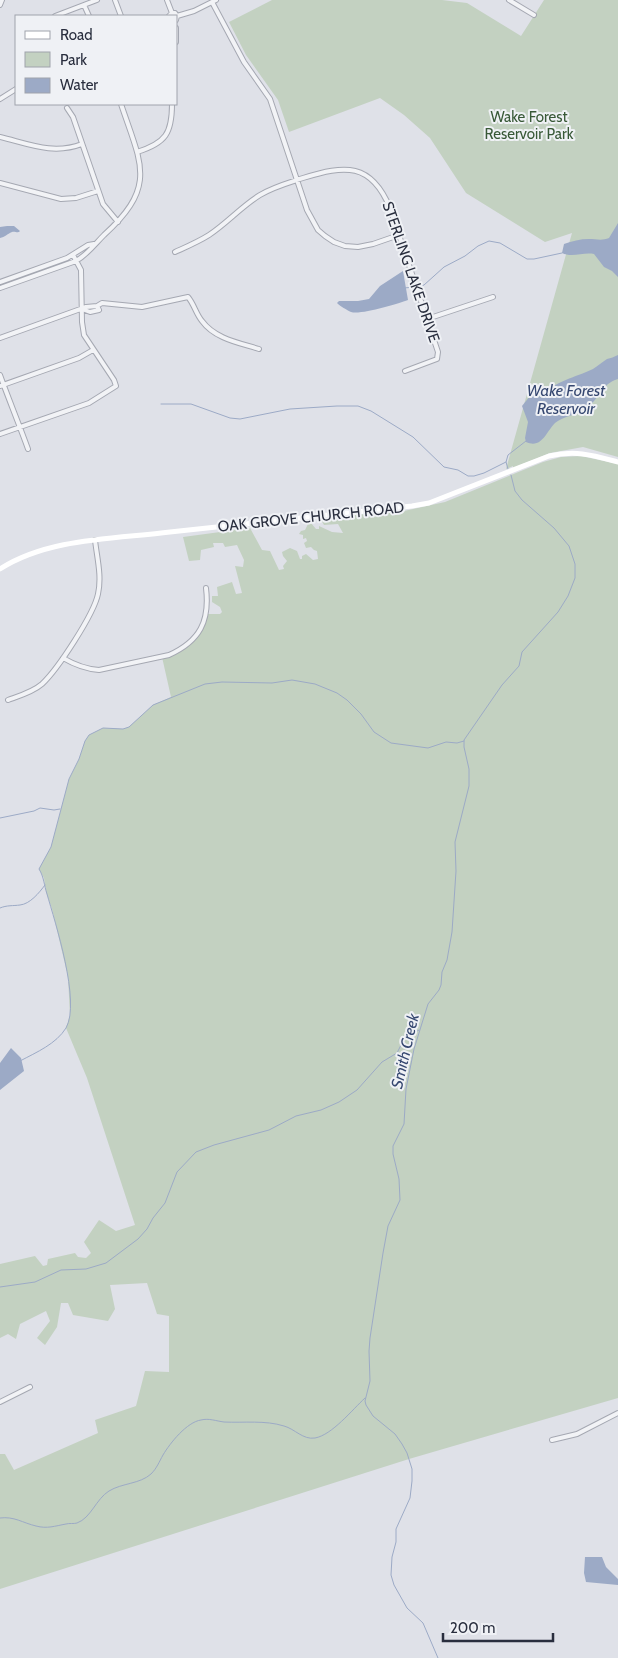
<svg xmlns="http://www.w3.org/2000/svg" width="618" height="1658" viewBox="0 0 618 1658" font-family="Cabin,sans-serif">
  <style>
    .green { fill: #c3d1c1 }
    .water { fill: #9caac6 }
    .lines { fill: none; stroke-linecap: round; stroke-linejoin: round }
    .stream { stroke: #9caac6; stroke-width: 1 }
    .street-casing { stroke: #a5a8b2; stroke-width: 6 }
    .street { stroke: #f2f3f6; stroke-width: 4 }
    .secondary { stroke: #fff; stroke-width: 5 }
    .labels { text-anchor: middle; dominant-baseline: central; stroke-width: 4; stroke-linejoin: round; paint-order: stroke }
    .park-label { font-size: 15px; fill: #385937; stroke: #eff1f5 }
    .street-label { font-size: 15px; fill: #292e3e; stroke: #eff1f5 }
    .water-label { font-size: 16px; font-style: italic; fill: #354770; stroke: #eff1f5 }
  </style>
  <rect width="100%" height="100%" fill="#dfe1e8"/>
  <!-- green -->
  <path class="green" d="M272,0h170l25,3 54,33 23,-36h74v457l-35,-10 -33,6 -37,15v-2l-7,3 66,-236 -27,9 -79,-49 -36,-55 -26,-23 -24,-17 -91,34 -11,-32 -32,-45 -17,-33z
    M581,456l37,8v934l-209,61 -409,130v-135h5l9,16 84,-37 -3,-13 41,-14 9,-35 24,1v-56l-12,-2 -10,-31 -37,2 5,24 -7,12 -35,-6 -5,-12h-7l-4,24 -12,18 -8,-7 13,-17 -4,-10 -26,13 -4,15 -8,-5 -8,4v-74l35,-8 8,10 4,-1 1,-6 27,-6 3,4 8,1 5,-5 -7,-11 15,-22 17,11 19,-6 -48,-147 -21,-50 4,-13 -2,-38 -16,-68 -6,-17 -2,-14 -5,-9 12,-22 18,-68 10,-20 6,-18 4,-6 14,-7 20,1 6,-2 24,-22 18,-8 -9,-40 7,-2 25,-16 12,-25h14l2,-2 -2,-5 -8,-5v-6h6l-1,-9 15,-5 4,12 6,-1 -7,-27 8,1 1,-7 -7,-15 -12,2 -2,-4h-10l1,4 -13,3 -1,10 -11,1 -6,-24 67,-9 12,22 8,1 9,19 5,-1 -1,-3 4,-5 -4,-5 -1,-4 8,-4 7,3 3,8h2v-3l4,-2 7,6 5,-1 -1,-8 -3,-1 -3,-3 -5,1 -2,-5 3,-2 -1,-3 -3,1v-4l-4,-1 2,-3 4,-1 3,-6 3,-1 5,6h3v-3l13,6 11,1 -5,-9 -14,1 -4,-7 84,-7 41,-9 98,-40 18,-5z"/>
  <!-- water -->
  <path class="water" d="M618,223v54l-6,-6 -8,-4 -10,-13c-11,-2 -22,4 -32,-1l2,-9c8,-3 16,-5 25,-5 7,0 13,2 20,-1z
    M7,226h7l6,5c-3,3 -4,0 -8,1 -5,2 -7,5 -12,6v-11z
    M403,271l5,29c-11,4 -47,15 -57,12 -4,-2 -11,-6 -14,-9l2,-2h19l11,-2 11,-13z
    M618,355v24c-17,5 -18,19 -31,29 -9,7 -24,8 -32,15 -9,9 -13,26 -29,19l-1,-4 3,-16 -6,-16 8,-10 6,-2 6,4c12,-18 33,-20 51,-29 5,-3 9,-7 14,-10 4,-1 7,-2 11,-4z
    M11,1048l10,10 3,13 -24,19v-27z
    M585,1557h17l4,10 12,12v6l-32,-3 -2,-9z"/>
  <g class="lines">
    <!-- stream -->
    <path class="stream" d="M419,287l5,-2 20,-18 21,-11 13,-10 11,-5 11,2 27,16h7l28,-6
      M404,288l11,-1
      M161,404h30l39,14 10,1 50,-10 47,-3h21l13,5 42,26 31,30 14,3 10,6h6l10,-3 22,-11
      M508,469l-2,-7 2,-7 18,-14
      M0,818l34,-7 6,-3 14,2 6,-1
      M0,908c7,-3 13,-2 20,-3 10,-1 19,-12 25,-20
      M20,1061c17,-9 36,-17 46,-33 15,-26 -11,-106 -19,-134 -3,-9 -3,-17 -8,-25l12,-22 18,-68 10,-20 6,-18 4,-6 14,-7 20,1 6,-2 24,-22 52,-21 17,-2 50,1 20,-3 23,4 22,9 10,7 14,14 13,18 17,11 37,5 18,-6 11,1 7,-2
      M0,1287l35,-5 26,-12 25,-1 20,-6 32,-24 9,-10 6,-11 12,-15 12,-31 19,-20 18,-7 55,-15 27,-14 25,-6 18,-8 18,-12 25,-28 15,-9 7,-14 15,-9
      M0,1518c14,-2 23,5 36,8 11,3 19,0 30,-2 3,-1 8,0 11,-1 14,-5 19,-24 32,-32 13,-8 31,-7 42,-17 6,-6 8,-12 12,-19 7,-12 24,-33 38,-35 8,-2 15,1 23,2 20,1 41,-2 60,4 11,3 19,14 31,12 17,-3 37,-28 50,-40
      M438,1658l-15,-35 -16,-15 -13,-23 -3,-10 1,-18 4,-15v-13l14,-31 2,-17v-12l-5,-16 -5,-9 -7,-10 -22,-18 -7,-11 -1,-4 5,-20 -1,-30 1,-13 13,-85 5,-27 12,-26 -1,-21 -6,-25v-8l11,-22 2,-35 8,-40 14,-45 11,-14 2,-5 1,-13 5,-12 5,-28 4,-61 -1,-29 14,-56v-17l-5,-22v-7l38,-55 17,-19 3,-14 36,-40 10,-16 7,-18v-14l-6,-18 -15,-18 -32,-28 -7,-9 -4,-16"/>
    <!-- street casing -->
    <g class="street-casing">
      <path id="street" d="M115,0l6,16
        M167,0l5,13
        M509,0l25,15
        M212,2l32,60 26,37 37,111 11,20 7,6 9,6 11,4 13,1 15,-3 26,-9
        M0,5l2,-5
        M84,5l5,11
        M55,16l42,-16
        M169,16l2,-2 4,-1 2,3 -1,4
        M177,16l17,-5 22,-11
        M176,28v14
        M0,99l16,-10
        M67,108l6,9 30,87 15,18
        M0,137c29,7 53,18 82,7
        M137,152c29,-9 35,-19 35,-48
        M0,183l61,16 15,-1 22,-7
        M175,252c11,-5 23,-10 34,-17 18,-12 33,-29 51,-40 13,-8 28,-12 43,-17 42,-13 68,-16 87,30l48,144 -1,7 -32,12
        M0,282l67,-24 21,-13 6,-1
        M0,288l76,-27c12,-7 19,-17 28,-26 54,-49 37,-71 17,-131
        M97,306l5,-3 40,4 46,-10c6,7 8,17 14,24 13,18 38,22 57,28
        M427,319l66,-22
        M0,338l86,-31 11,-1 2,4 -9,2 -8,-3
        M0,375c9,25 19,49 28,74
        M0,386l79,-28 14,-8
        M0,434l89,-31 27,-17 -2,-6 -30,-45 -2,-13 -1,-52 -8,-15
        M63,658c12,7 22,11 36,12l70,-15c31,-14 41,-34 37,-67
        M8,700c11,-4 25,-8 34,-16 16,-15 52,-70 56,-90 4,-18 -1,-36 -3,-54
        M0,1402l30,-15
        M552,1440l25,-6 41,-21"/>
    </g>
    <!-- street -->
    <use href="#street" class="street"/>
    <!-- secondary -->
    <path class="secondary" d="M0,569c48,-31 114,-30 170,-37 81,-9 161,-17 242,-26l17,-3 120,-47c27,-6 43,-1 69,6"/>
  </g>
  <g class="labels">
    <!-- park labels -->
    <g class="park-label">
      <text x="529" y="117">Wake Forest<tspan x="529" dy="17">Reservoir Park</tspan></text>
    </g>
    <!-- street labels -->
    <g class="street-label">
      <text transform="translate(411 272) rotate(71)">STERLING LAKE DRIVE</text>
      <text transform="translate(311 517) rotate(-6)">OAK GROVE CHURCH ROAD</text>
    </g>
    <!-- water labels -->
    <g class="water-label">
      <text x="566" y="390">Wake Forest<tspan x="566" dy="18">Reservoir</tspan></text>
      <text transform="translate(405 1051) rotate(-77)">Smith Creek</text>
    </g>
  </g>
  <!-- legend -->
  <rect x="15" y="15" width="162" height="90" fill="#eff1f5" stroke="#a0a3ac"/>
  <rect x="25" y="31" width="25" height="8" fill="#ffffff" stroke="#a0a3ac"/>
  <text x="60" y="40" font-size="15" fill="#292e3e">Road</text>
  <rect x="25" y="52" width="25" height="15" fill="#c3d1c1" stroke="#a0a3ac"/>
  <text x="60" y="65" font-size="15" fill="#292e3e">Park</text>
  <rect x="25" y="78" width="25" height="15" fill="#9caac6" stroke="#a0a3ac"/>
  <text x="60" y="90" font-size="15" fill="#292e3e">Water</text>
  <!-- scale -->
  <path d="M443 1633v8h110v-8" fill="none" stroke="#292e3e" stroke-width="2.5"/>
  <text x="450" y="1633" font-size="15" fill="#292e3e" stroke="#eff1f5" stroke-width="4" paint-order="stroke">200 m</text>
</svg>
